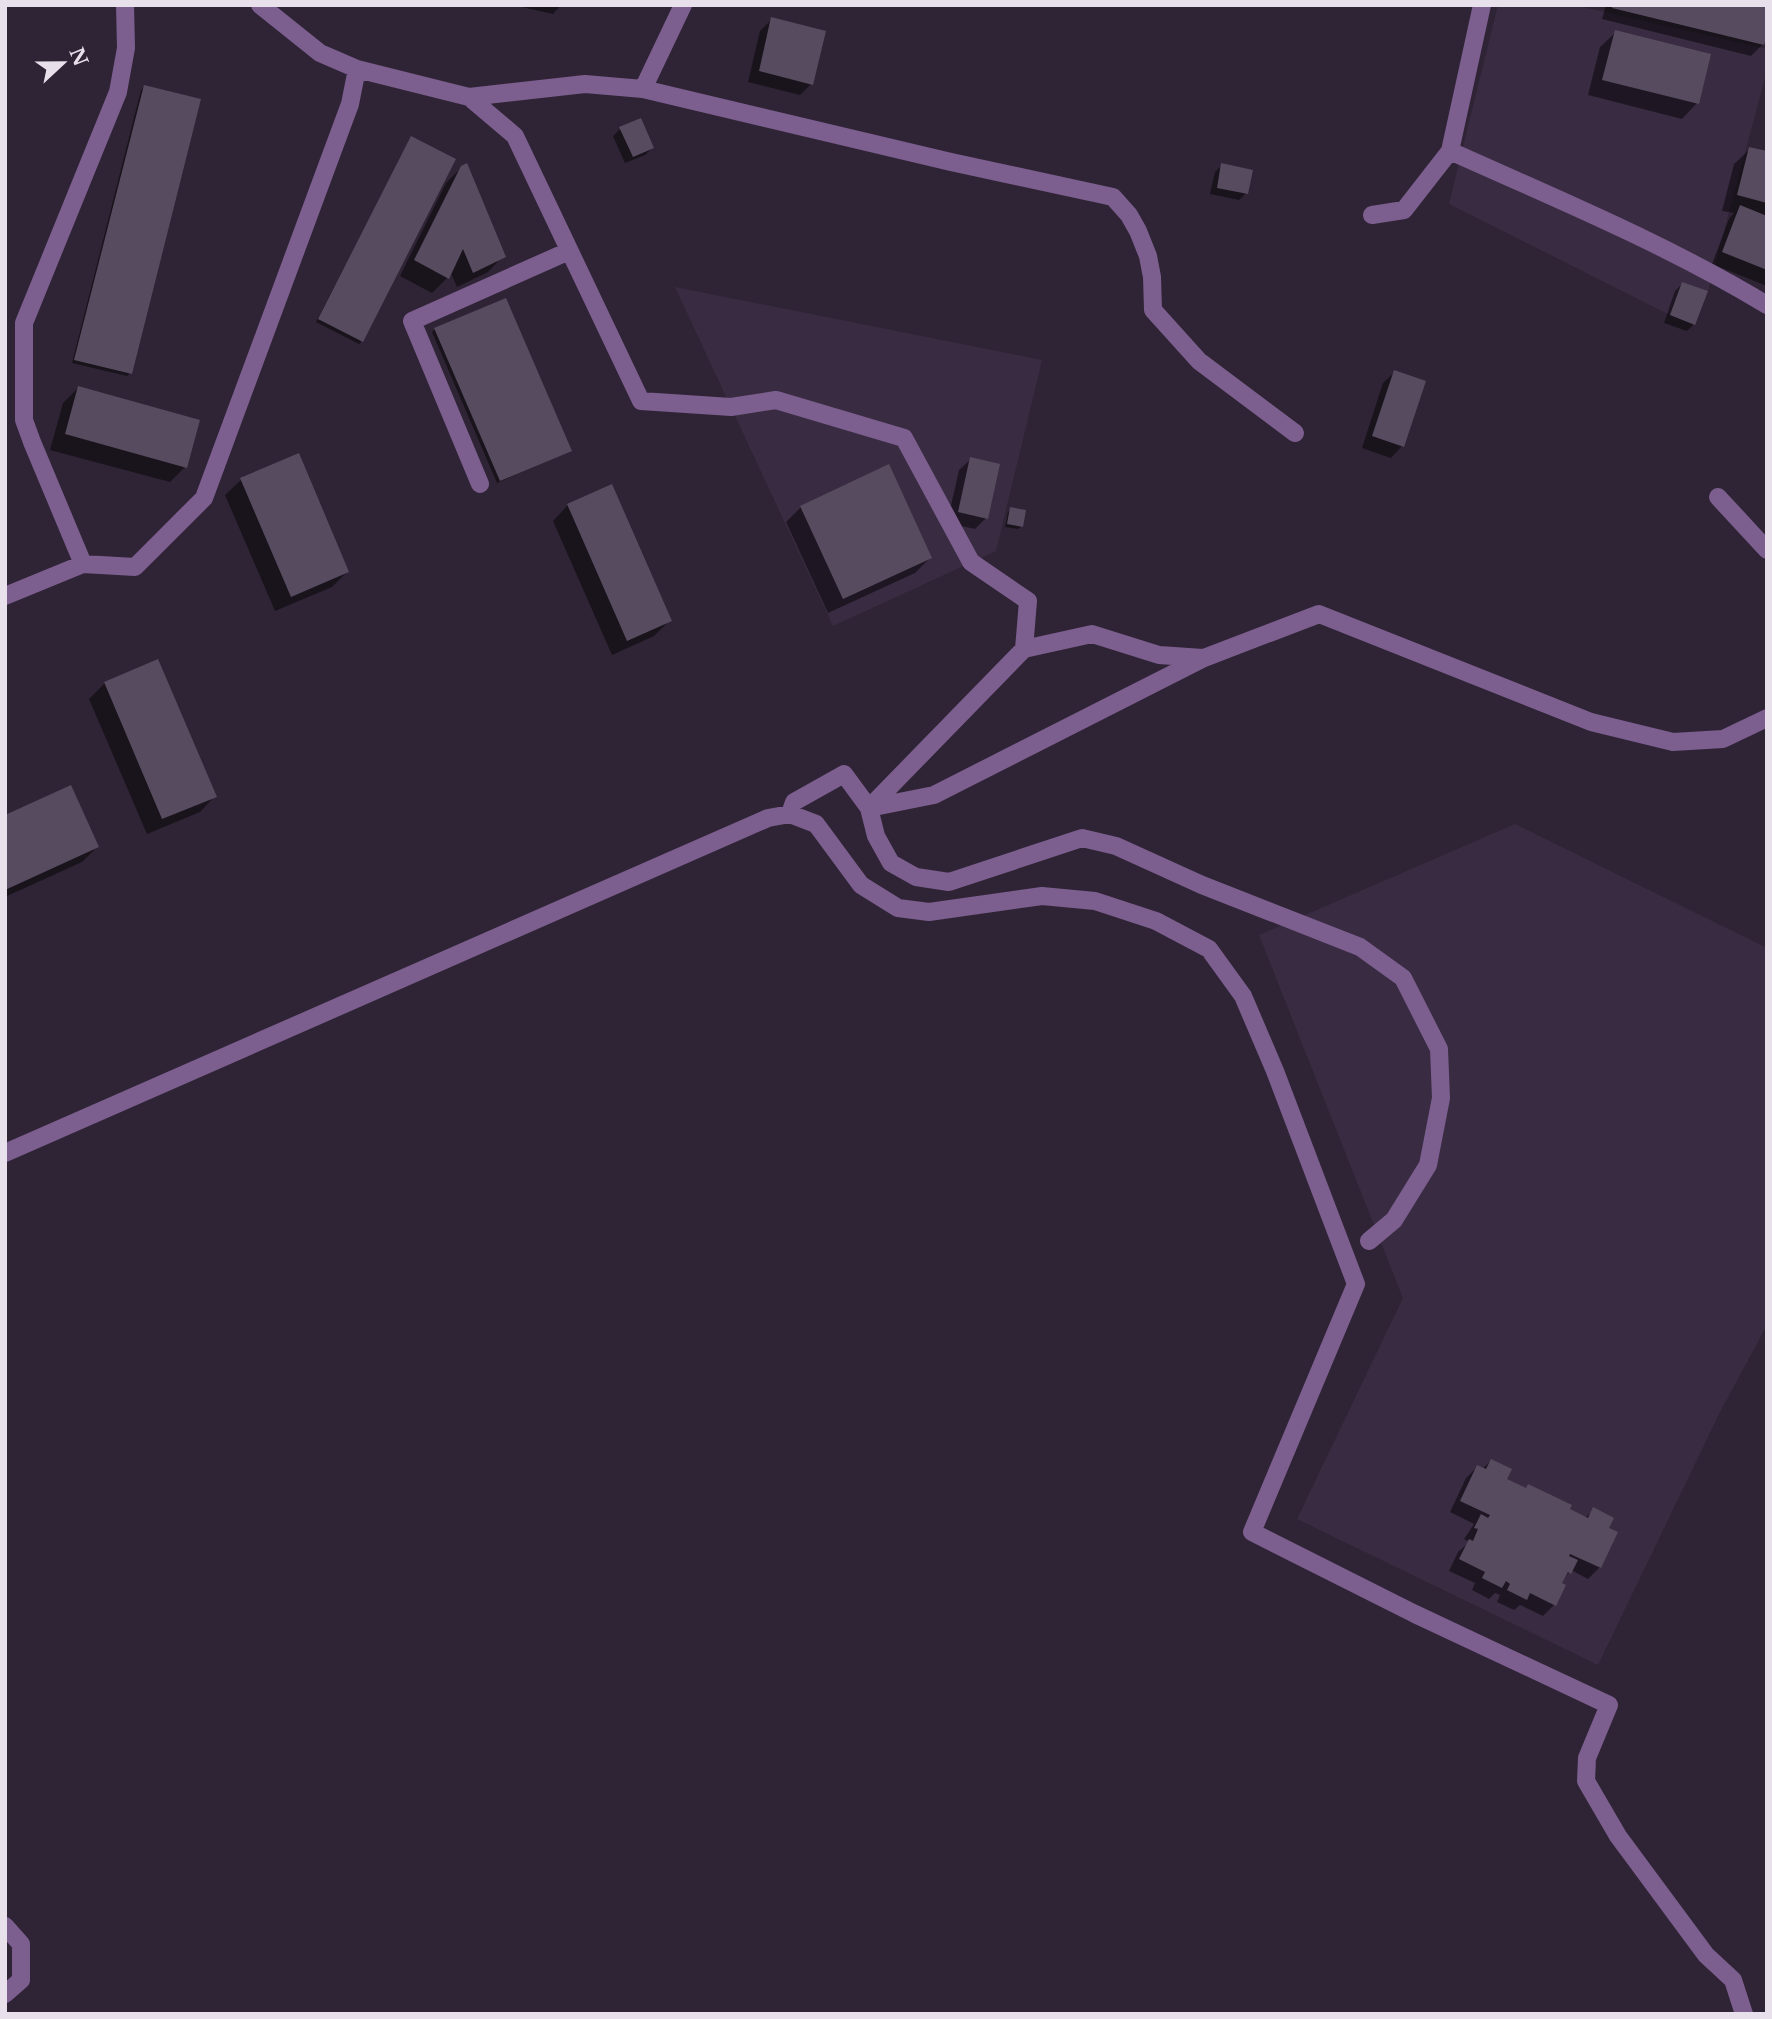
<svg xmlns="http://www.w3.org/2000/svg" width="1772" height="2019" viewBox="0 0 1772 2019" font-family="'Libre Baskerville',serif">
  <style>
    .built { fill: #392c42 }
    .shadow { fill: #0007 }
    .building { fill: #574c5f }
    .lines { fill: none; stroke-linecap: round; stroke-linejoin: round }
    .minor { stroke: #7c5e8f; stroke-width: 18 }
  </style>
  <rect width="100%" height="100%" fill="#2f2435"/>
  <!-- built -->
  <path class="built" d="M1498,5h76l193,44v21l-59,221 -13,34 -25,-10 -221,-111z
    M675,287l367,73 -46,191 -163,75z
    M1515,824l252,124v377l-47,87 -122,253 -301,-146 106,-221 -144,-363z"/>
  <!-- shadow -->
  <path class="shadow" d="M513,5h48l-8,9z
    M1606,5h161l-4,39 -12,12 -149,-37z
    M772,19l39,65 -11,11 -52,-13 12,-51z
    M1616,32l81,71 -15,16 -94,-24 12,-48z
    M144,87l-14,286 -3,3 -55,-13 69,-273z
    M620,129l32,19 -7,7 -20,8 -12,-27z
    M411,138l-49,203 -3,3 -43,-22z
    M1750,149l17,4v133l-55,-22 17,-45 5,-6 -12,-2 12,-47z
    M1222,165l24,28 -7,7 -29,-6 5,-22z
    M462,167l41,89 -15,16 -31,15 -7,-16 -3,7 -15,15 -32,-17 46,-93z
    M1682,284l12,40 -7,7 -23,-8 11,-32z
    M435,329l135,122 -73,32 -65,-151z
    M1395,372l7,74 -11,12 -29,-10 21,-65z
    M78,388l107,79 -15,15 -120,-32 13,-47z
    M971,459l15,59 -11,11 -28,-6 12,-53z
    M241,480l106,92 -15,15 -57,24 -50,-116z
    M568,505l101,116 -15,15 -42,19 -59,-134z
    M801,507l129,51 -15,15 -87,40 -42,-91z
    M1011,509l11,17 -4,3 -13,-2 3,-15z
    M105,683l110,113 -15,16 -53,22 -58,-135z
    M5,817l92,30 -15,15 -77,35z
    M1491,1461l14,19 20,9 3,-3 57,32 9,-8 13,19 9,4 -16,34 -12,12 -17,-9 -10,12 -7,23 -11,11 -23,-11 -6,5 -17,-8 3,-7 -5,-2 -6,6 -17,-9 3,-7 -26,-12 9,-19 9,-8 1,-3 -4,-2 10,-15 -24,-12 16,-34 11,-11 5,2z"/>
  <!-- building -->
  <path class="building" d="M1613,5h154v30l-3,10 -152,-37z
    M771,17l55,14 -13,54 -54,-14z
    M1615,30l96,24 -12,50 -97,-24z
    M144,85l57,14 -69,275 -58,-14z
    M641,118l13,30 -21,9 -14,-30z
    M411,136l45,23 -93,183 -45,-23z
    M1749,147l18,4v52l-30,-8z
    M467,163l39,94 -33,16 -10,-24 -14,30 -35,-19 47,-94z
    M1221,163l32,7 -5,24 -31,-6z
    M1740,205l27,11v54l-45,-18z
    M1682,282l26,9 -13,34 -25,-10z
    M506,298l66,153 -72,30 -66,-153z
    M1394,370l32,11 -22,66 -32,-11z
    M78,386l122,34 -13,48 -122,-34z
    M299,453l50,119 -58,25 -51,-119z
    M970,457l30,7 -12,55 -30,-7z
    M889,464l43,94 -89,41 -43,-93z
    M612,484l60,137 -45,20 -60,-137z
    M1010,507l16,3 -3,17 -16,-3z
    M158,659l59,138 -55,22 -58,-137z
    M71,785l28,62 -94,43v-75z
    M1491,1459l21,10 -5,10 19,9 2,-4 44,21 -2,4 18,9 5,-11 21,11 -5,10 9,4 -17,36 -31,-14 -1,2 9,4 -7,14 -3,-2 -6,11 4,2 -10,21 -26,-13 -3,7 -20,-10 3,-6 -4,-3 -4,7 -20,-10 3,-6 -26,-13 10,-20 4,2 5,-12 -4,-1 7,-14 7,4 2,-3 -30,-14 17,-36 9,4z"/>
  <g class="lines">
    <!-- minor -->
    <path class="minor" d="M260,5l60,48 37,16 112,28 116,-13 58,5 40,-84
      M643,89l308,73 162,35 16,18 9,16 10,25 4,21 1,33 46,51 96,72
      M469,97l46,39 126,265 90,6 45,-7 128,38 67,124 57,39 -4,48 68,-15 67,21 44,3
      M1450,151c107,48 216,93 317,154
      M1372,215l32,-5 46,-59 32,-146
      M480,484l-68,-163 157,-70
      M1718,497l49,53
      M83,564l-51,-122 -8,-22v-97l94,-231 8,-44 -1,-43
      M5,596l78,-32 52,3 69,-69 146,-394 7,-35
      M1024,649l-155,159 7,28 15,27 25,14 33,5 133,-44 34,8 86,39 158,62 43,31 36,71 2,49 -13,67 -34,55 -25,21
      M790,814l4,-12 50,-28 25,34 65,-13 270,-137 115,-44 272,108 82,20 50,-3 44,-21
      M5,1153l763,-335 22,-4 26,10 45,61 37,23 31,4 113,-16 53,5 61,20 53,28 34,47 32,75 81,213 -104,248 163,82 194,91 -22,53 -1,23 32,55 88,119 27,25 11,34
      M5,1926l16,18v36l-16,14"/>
  </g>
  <!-- border -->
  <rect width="1772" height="2019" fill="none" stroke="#e8e1ec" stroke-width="14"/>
  <!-- north arrow -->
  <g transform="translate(63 63) rotate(68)" stroke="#2f2435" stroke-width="5" paint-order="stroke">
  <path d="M0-5L12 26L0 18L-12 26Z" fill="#e8e1ec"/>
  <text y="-10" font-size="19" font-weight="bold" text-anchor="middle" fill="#e8e1ec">N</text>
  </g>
</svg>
